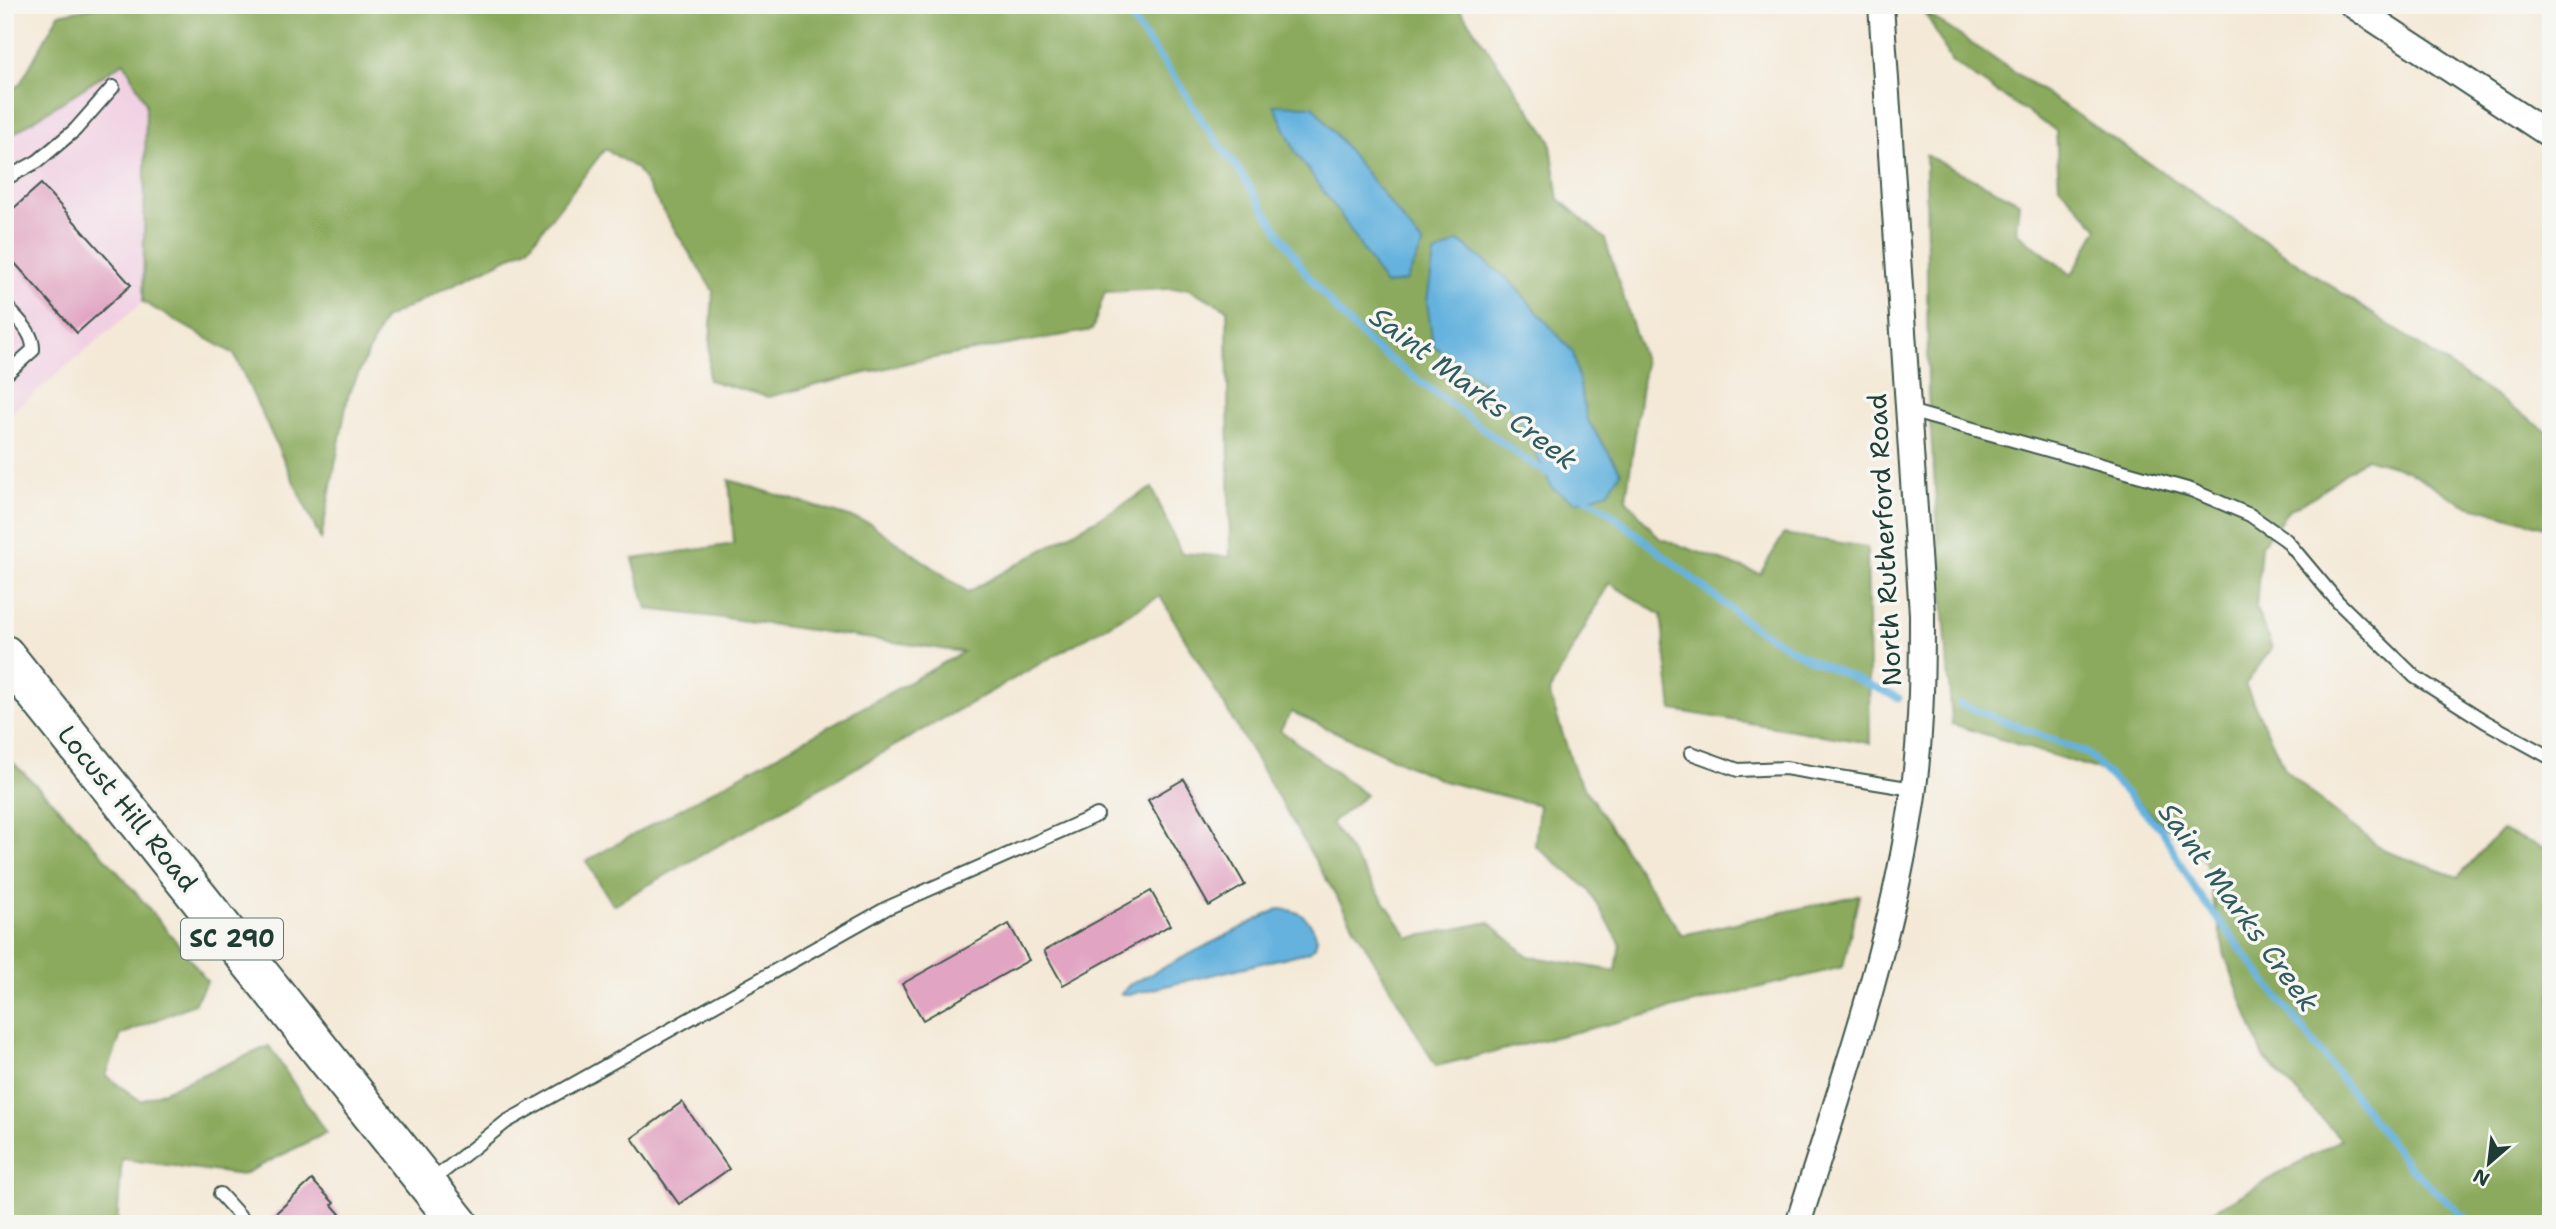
<svg xmlns="http://www.w3.org/2000/svg" width="2556" height="1229" viewBox="0 0 2556 1229" font-family="'Shantell Sans',sans-serif">
  <style>
    .built { fill: #f1d0e3 }
    .forest { fill: #8baa5d; stroke: #557448; stroke-width: 2; fill-rule: evenodd }
    .water { fill: #65b2de; stroke: #427889; stroke-width: 2 }
    .lines { fill: none; stroke-linecap: round; stroke-linejoin: round }
    .stream { stroke: #65b2de; stroke-width: 7 }
    .building { fill: #e1a4c2 }
    .service-casing { stroke: #3f574c; stroke-width: 16 }
    .minor-casing { stroke: #3f574c; stroke-width: 28 }
    .primary-casing { stroke: #3f574c; stroke-width: 42 }
    .service { stroke: #fff; stroke-width: 12 }
    .minor { stroke: #fff; stroke-width: 24 }
    .primary { stroke: #fff; stroke-width: 38 }
    .labels { text-anchor: middle; dominant-baseline: central; stroke-width: 7; stroke-linejoin: round; paint-order: stroke }
    .shield { fill: #f6f6f2; stroke: #60746d; stroke-width: 2 }
    .shield-label { font-size: 24px; font-weight: bold; fill: #1f3d34 }
    .street-label { font-size: 26px; fill: #1f3d34; stroke: #f6f6f2 }
    .water-label { font-size: 28px; font-style: italic; fill: #305a5e; stroke: #f6f6f2 }
  </style>
  <rect width="100%" height="100%" fill="#f6f6f2"/>
  <filter id="ink" filterUnits="userSpaceOnUse"><feTurbulence type="fractalNoise" baseFrequency=".0143" numOctaves="2"/><feDisplacementMap in="SourceGraphic" scale="14" xChannelSelector="R" yChannelSelector="G"/><feConvolveMatrix kernelMatrix="1 2 1 2 8 2 1 2 1" color-interpolation-filters="sRGB"/></filter>
  <filter id="wash" filterUnits="userSpaceOnUse"><feTurbulence type="fractalNoise" baseFrequency=".00686" numOctaves="4" result="noise"/><feDisplacementMap in="SourceGraphic" scale="28" xChannelSelector="R" yChannelSelector="G"/><feGaussianBlur stdDeviation="1.57" result="paint"/><feColorMatrix in="noise" values="0 0 0 0 0 0 0 0 0 0 0 0 0 0 0 0 0 1.4 0 .05"/><feComposite in="paint" operator="in"/></filter>
  <g filter="url(#wash)">
    <rect width="100%" height="100%" fill="#f4e9d7"/>
    <!-- built -->
    <path class="built" d="M123,61l23,42 -3,199 -138,116v-279z"/>
    <!-- forest -->
    <path class="forest" d="M106,5h1351l93,134 9,60 46,40 40,125 -19,135 33,39 101,36 24,-40 83,13 3,196 -198,-33 -11,-95 -52,-32 -60,109 27,83 106,160 177,-40 -16,72 -407,99 -276,-470 -547,309 -27,-44 377,-209 -231,-33 -85,-10 -14,-50 101,-15 -5,-64 140,43 99,69 184,-104 29,65 49,4 -3,-248 -40,-21 -82,4 -13,38 -181,32 -143,35 -60,-17 5,-89 -76,-122 -32,-20 -77,99 -144,71 -36,77 -27,144 -87,-186 -91,-52 3,-199 -22,-41 -119,77v-45l15,-10 39,-70zM1292,712l151,69 96,24 -4,40 54,45 31,53 -4,28 -88,-15 -39,-34 -80,16 -78,-115 35,-28 -86,-65z
      M1925,12l626,422v95l-90,-26 -54,-33 -41,-12 -50,37 -28,16 -27,35 -5,62 16,40 -27,37 40,84 42,38 58,44 73,26 43,-47 50,21v373h-361l151,-85 -77,-81 -39,-102 -20,-95 -102,-90 -151,-47 -24,-332 -2,-237 93,47 -3,30 56,43 26,-47 -39,-42 -3,-55 -104,-69z
      M5,755c73,69 141,146 202,226l-13,23 -73,31 -15,41 35,25 128,-55 57,87 -84,42 -120,-16 -5,65h-112z"/>
    <!-- water -->
    <path class="water" d="M1274,105l39,1 110,139 -17,36 -21,4 -43,-68 -46,-64z
      M1459,241l50,39 64,72 14,67 34,53 -13,20 -32,10 -24,-14 -34,-73 -40,-36 -45,-34 -6,-44 7,-46z
      M1278,909c21,0 33,9 39,29l-2,9 -7,5 -176,42h-11l8,-9z"/>
    <g class="lines">
      <!-- stream -->
      <path class="stream" d="M1121,5l57,77 28,45 30,39 70,107 33,40 32,32 149,111 32,20
        M1580,494l24,14 148,118 53,31 94,41
        M1960,704l127,49 75,77 34,61 212,274 63,59"/>
    </g>
    <g id="blocks">
      <!-- building -->
      <path class="building" d="M41,184l90,101 -54,48 -72,-81v-36z
        M1184,779l61,106 -36,21 -61,-106z
        M1151,891l19,34 -107,60 -19,-34z
        M1009,924l20,36 -106,60 -21,-36z
        M682,1102l47,67 -50,35 -47,-66z
        M312,1180l22,23 -2,2 8,9 -10,10h-66z"/>
    </g>
  </g>
  <g filter="url(#ink)">
    <use href="#blocks" fill-opacity="0" stroke="#3f574c" stroke-width="2"/>
    <g class="lines">
      <!-- service casing -->
      <g class="service-casing">
        <path id="service" d="M5,179l33,-18 37,-31 38,-43
          M5,305c11,13 29,27 28,45l-28,25
          M1909,411l282,79 59,25 36,25 52,62 77,75 71,45 65,36
          M1691,753l47,17 47,-2 128,21
          M430,1182l76,-60 381,-214 210,-93
          M220,1194l27,30"/>
      </g>
      <!-- minor casing -->
      <g class="minor-casing">
        <path id="minor" d="M2352,5l199,131
          M1798,1224c42,-135 90,-269 112,-409 11,-67 12,-133 12,-201l-41,-609"/>
      </g>
      <!-- primary casing -->
      <g class="primary-casing">
        <path id="primary" d="M5,655l454,569"/>
      </g>
      <!-- service -->
      <use href="#service" class="service"/>
      <!-- minor -->
      <use href="#minor" class="minor"/>
      <!-- primary -->
      <use href="#primary" class="primary"/>
    </g>
  </g>
  <g class="labels">
    <!-- shield labels -->
    <rect class="shield" x="181" y="918.5" width="102" height="41" rx="5"/>
    <g class="shield-label">
      <text x="232" y="939">SC 290</text>
    </g>
    <!-- street labels -->
    <g class="street-label">
      <text transform="translate(1884 540) rotate(-93)">North Rutherford Road</text>
      <text transform="translate(128 808) rotate(51)">Locust Hill Road</text>
    </g>
    <!-- water labels -->
    <g class="water-label">
      <text transform="translate(1474 388) rotate(37)">Saint Marks Creek</text>
      <text transform="translate(2239 907) rotate(54)">Saint Marks Creek</text>
    </g>
  </g>
  <!-- margin -->
  <rect width="2556" height="1229" fill="none" stroke="#f6f6f2" stroke-width="28"/>
  <!-- north arrow -->
  <g transform="translate(2489 1163) rotate(208)" stroke="#f6f6f2" stroke-width="5" paint-order="stroke">
  <path d="M0-5L12 26L0 18L-12 26Z" fill="#1f3d34"/>
  <text y="-10" font-size="19" font-weight="bold" text-anchor="middle" fill="#1f3d34">N</text>
  </g>
</svg>
